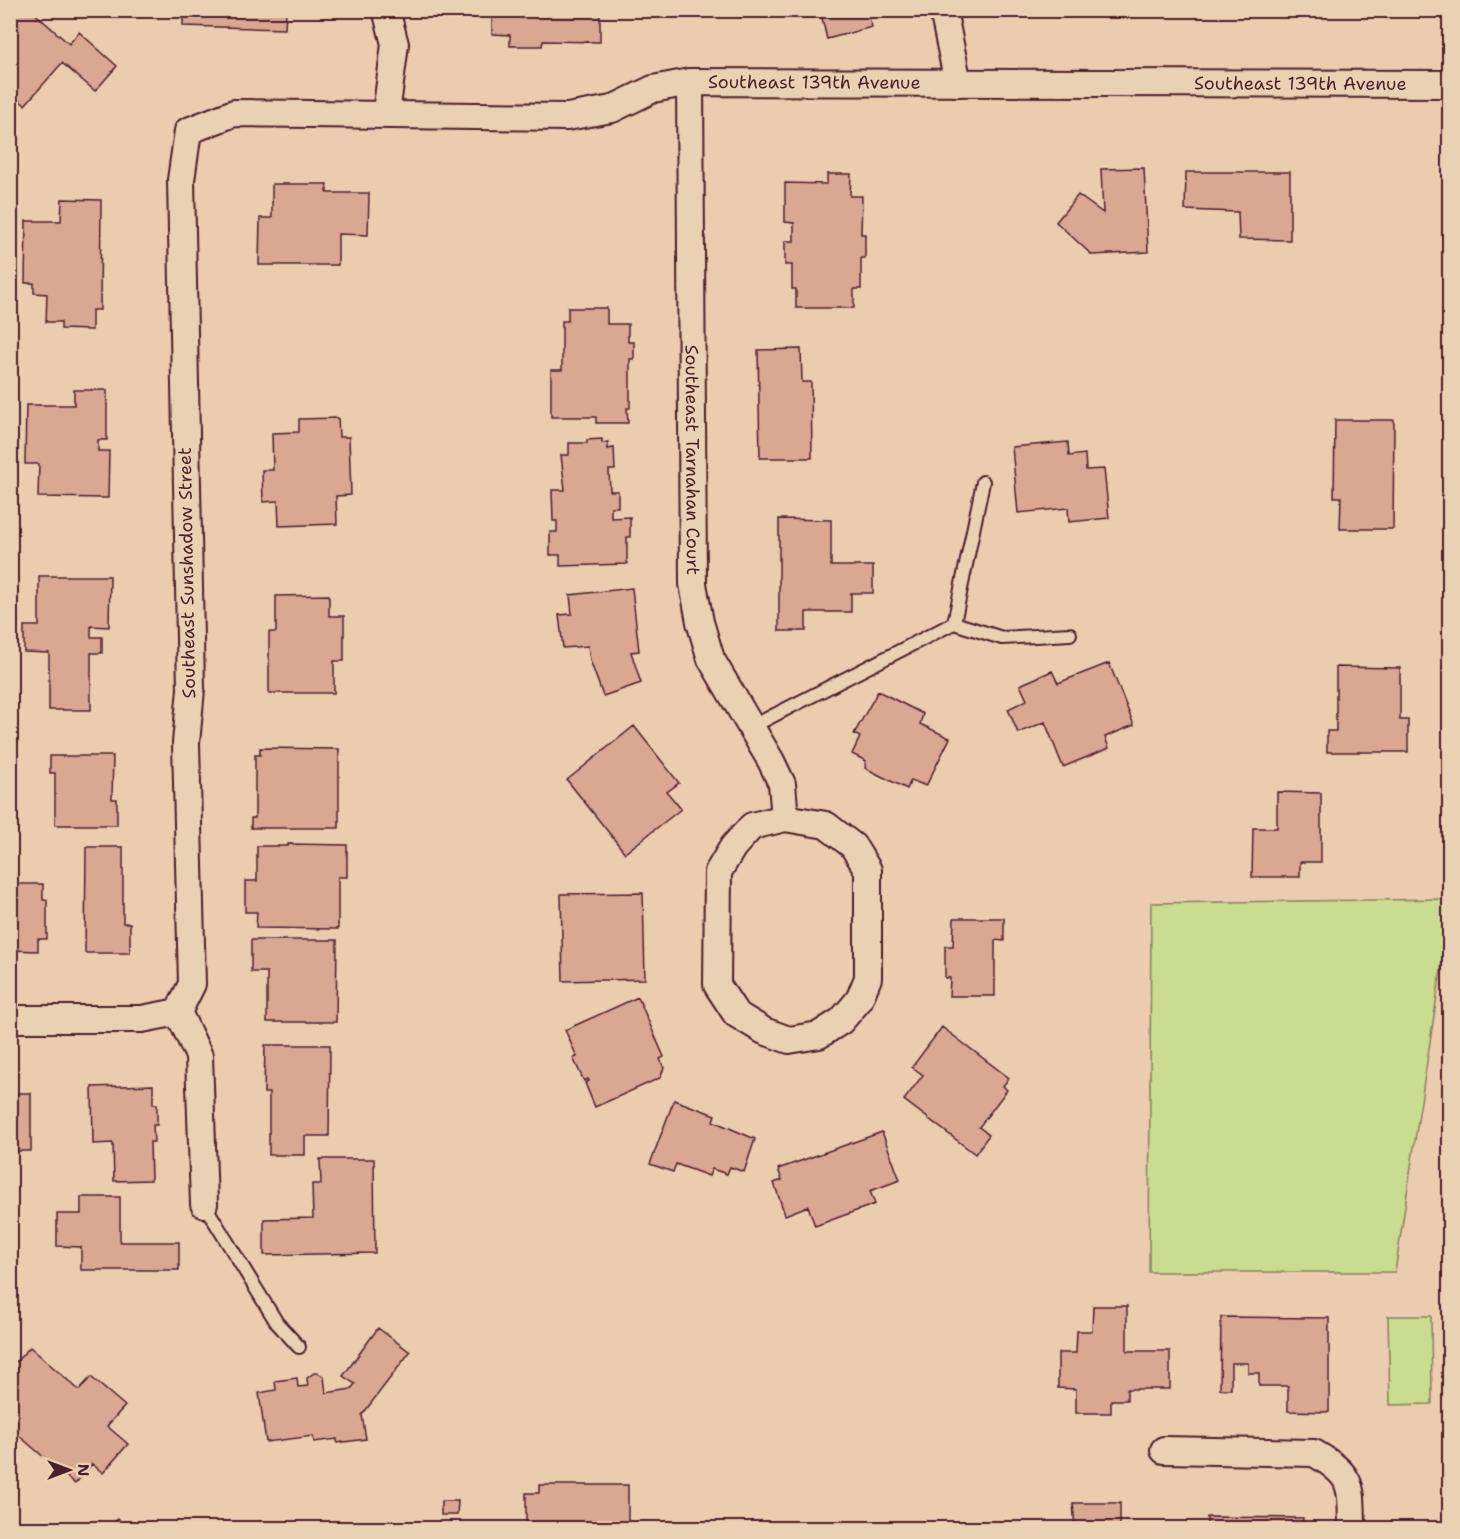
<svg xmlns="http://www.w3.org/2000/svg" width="1460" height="1539" viewBox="0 0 1460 1539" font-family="'Shantell Sans',sans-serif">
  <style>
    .green { fill: #c9dc90; stroke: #8a7e5e; stroke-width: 1.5 }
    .building { fill: #daa792; stroke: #4a1f2b; stroke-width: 1.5 }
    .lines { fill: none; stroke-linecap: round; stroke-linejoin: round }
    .lane-casing { stroke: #4a1f2b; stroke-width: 16 }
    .street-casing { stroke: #4a1f2b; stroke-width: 30 }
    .lane { stroke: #ebd1b3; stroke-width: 12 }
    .street { stroke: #ebd1b3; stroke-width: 26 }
    .labels { text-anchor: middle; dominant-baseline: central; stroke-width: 4.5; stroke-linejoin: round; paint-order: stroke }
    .street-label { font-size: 18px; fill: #4a1f2b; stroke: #ebd1b3 }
  </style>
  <rect width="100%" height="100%" fill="#ecccaf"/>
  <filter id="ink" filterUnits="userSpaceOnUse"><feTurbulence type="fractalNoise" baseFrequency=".0167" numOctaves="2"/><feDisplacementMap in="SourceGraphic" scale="12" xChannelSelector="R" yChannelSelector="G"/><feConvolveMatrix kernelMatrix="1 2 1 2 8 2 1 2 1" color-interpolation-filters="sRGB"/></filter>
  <g filter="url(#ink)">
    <!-- green -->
    <path class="green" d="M1449,899v18l-54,355h-246l2,-369z
      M1388,1316h43l1,88 -42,1z"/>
    <!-- building -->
    <path class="building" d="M11,10h20l38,34 10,-12 38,34 -22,25 -33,-28 -37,42 -15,-12z
      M177,10h106l3,2 -1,17 -102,-3v-10h-6z
      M492,10h108v32l-57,-1 -1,5h-32v-11l-18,-1z
      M820,10h47l5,17 -45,12z
      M1144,168l4,84 -56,3 -36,-33 22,-27 25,18 -2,-44z
      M1186,172h104v68l-51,-1 -1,-27 -53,-2z
      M827,174h24l-1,22h12l-1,38h4v24h-4v31h-7v19h-58v-19h-4v-24h-7v-24h9v-18l-9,-1v-39l42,1z
      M272,184h55v9h42l-1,42 -30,-1v31h-79l1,-47h12z
      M62,199l39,1 -1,110h-8v20l-31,-1v-7h-15l1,-28 -13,-1v-10h-9l1,-62h35z
      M568,308h39v16h21v18h6v17h-4v49h-3l1,15h-32v-6h-45v-47h11v-49h6z
      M801,349l1,33h9l1,76h-52l-2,-108z
      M74,390h33v50h-9v11h11l-1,47 -70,-1 1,-33h-14l1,-59h48z
      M338,418l1,19h10l2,58 -15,1 1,28 -58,2 -1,-25 -15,1 -1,-32h11l-1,-37 27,-1v-13z
      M1335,420h59l-1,109h-53l1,-32h-7z
      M602,439v4l6,-1v7l6,-1 1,22h-6l1,21h8v16h-7v11l19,-1v20h-3v27l-67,2v-11h-10v-23h7v-11h-4l-1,-31h13l-4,-35h8v-12h18v-3z
      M1068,442l1,14 16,-2 1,16 18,-1 5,49 -40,4 -1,-14 -50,5 -6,-66z
      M779,519l52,1v46h42v27h-22v19h-45v19h-27z
      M39,576h71l-1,51 -18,-1v11h11v16h-11v57h-42v-57l-25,-1v-26h15z
      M632,588l7,63 -8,1 10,31 -38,13 -13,-36 -2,-14 -25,2 -4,-33 13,-1 -2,-19z
      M329,595v21h15v45h-10v32h-65v-61h7v-36z
      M1109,663l25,62 -29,12 4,11 -46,19 -18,-45 -27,11 -10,-24 19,-9 -7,-15 32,-14 6,12z
      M1336,667l64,1v52h8v32h-81v-21h9z
      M878,691l45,23 -3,10 30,14 -24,48 -15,-6 -4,9 -42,-21 1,-7 -14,-7 8,-17 -6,-3z
      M634,726l45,57 -12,9 14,17 -56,44 -58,-73z
      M260,748l79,1v79h-88v-10h4v-63h5z
      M50,756h63l-1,43h5v26h-62v-52h-5z
      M1277,792l44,1v69h-21v15h-48l1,-49h24z
      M288,844l59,1v32h-9v52l-82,-1 1,-16h-12v-31h12v-35h31z
      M86,847h37v76h7v30h-45z
      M10,884h33v16h4v39h-9v12l-28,-1z
      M643,893l2,86 -82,2 -2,-87z
      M954,918h50v23l-9,-1v56h-46l1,-18h-5v-32h8z
      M251,940h86l-1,82h-69v-50h-16z
      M638,997l26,60 -4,2 4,9 -4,10 -65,29 -10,-24 4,-2 -1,-2 -4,2 -11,-23 4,-1 -12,-27z
      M942,1027l67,51 -6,8 4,4 -28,37 10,8 -14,19 -71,-54 19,-25 -11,-8z
      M265,1045h65l-1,91h-24v19h-36v-62h-5z
      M153,1085v19h4v21h-4l1,17h-4l1,38 -37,1 -1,-38 -20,1 -1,-57z
      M10,1093h21v58h-21z
      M674,1100l41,15 -2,6 42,18 -11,33 -14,-5 -3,7 -15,-5 -3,7 -33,-12 -3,8 -23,-8z
      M882,1132l18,48 -30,11 5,13 -60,22 -7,-20 -23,9 -11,-32 8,-3 -4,-11z
      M320,1159h54l1,94 -111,2v-36l49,-1 -1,-34h9z
      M81,1197h39v45h59v28h-98v-23l-24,-1v-32h24z
      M1093,1306h34v45h43v38h-43v11h-16v13h-35v-24l-18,-1v-35h18l1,-22h15z
      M1221,1317l108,1v94l-41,-1v-25h-29v-13h-11v-10h-17v26h-11z
      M378,1328l32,24 -48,63 4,24 -29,4v-4l-23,3 -1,-6 -47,6 -7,-49 17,-3 -1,-9 22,-3 1,9 10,-1 -1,-8 7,-5h4l6,4 2,16 25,-4 4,-5 -12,-8z
      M30,1347l49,43 12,-13 34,29 -18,20 21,18 -25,29 -11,-9 -17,20 -65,-56v-60z
      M539,1485h89v41h19v2h-121v-35h13z
      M441,1501h17l-1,14h-16z
      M1073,1503h47v25h-45z
      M1207,1517l96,1 -1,10h-95z
      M118,1519l9,9h-20z"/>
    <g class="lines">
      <!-- lane casing -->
      <g class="lane-casing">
        <path id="lane" d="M954,623l48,15 68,-4
          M751,727l203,-104 29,-141
          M204,1204l73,119 22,24"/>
      </g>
      <!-- street casing -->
      <g class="street-casing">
        <g id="street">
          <path d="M943,10l15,73"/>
          <path id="s1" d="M690,82l3,502 7,38 11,37 60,102 11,23 3,34"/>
          <path d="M386,114l9,-70 -9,-34"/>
          <path d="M785,818l41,7 27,21 15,24v108l-9,22 -18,21 -22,14 -30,5 -25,-9 -28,-17 -19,-29 1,-113 15,-25 19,-21z"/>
          <path id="s2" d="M178,1012l14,-28 -6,-241 5,-54 -10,-509 7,-49 46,-18 333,4 45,-8 41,-20 37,-7 760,2"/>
          <path d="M178,1012l21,44 5,148"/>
          <path d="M10,1019h132l36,-7"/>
          <path d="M1164,1450l150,3c40,23 37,32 38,75"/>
        </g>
      </g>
      <!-- lane -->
      <use href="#lane" class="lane"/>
      <!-- street -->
      <use href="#street" class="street"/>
    </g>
  </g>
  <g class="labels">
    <!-- street labels -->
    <g class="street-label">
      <text stroke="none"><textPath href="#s2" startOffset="1521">Southeast 139th Avenue</textPath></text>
      <text stroke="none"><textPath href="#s2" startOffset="2007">Southeast 139th Avenue</textPath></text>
      <text stroke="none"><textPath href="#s1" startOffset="378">Southeast Tarnahan Court</textPath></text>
      <text transform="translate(187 573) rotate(-91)">Southeast Sunshadow Street</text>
    </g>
  </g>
  <!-- margin -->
  <rect width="1460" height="1539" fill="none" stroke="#ebd1b3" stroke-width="36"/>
  <rect x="18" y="18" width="1424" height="1503" fill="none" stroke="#4a1f2b" stroke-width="2" filter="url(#ink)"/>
  <!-- north arrow -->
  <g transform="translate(69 1470) rotate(90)" stroke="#ebd1b3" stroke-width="4.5" paint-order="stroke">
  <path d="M0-4.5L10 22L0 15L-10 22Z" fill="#4a1f2b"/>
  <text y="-9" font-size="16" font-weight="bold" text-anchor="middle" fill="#4a1f2b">N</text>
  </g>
</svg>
